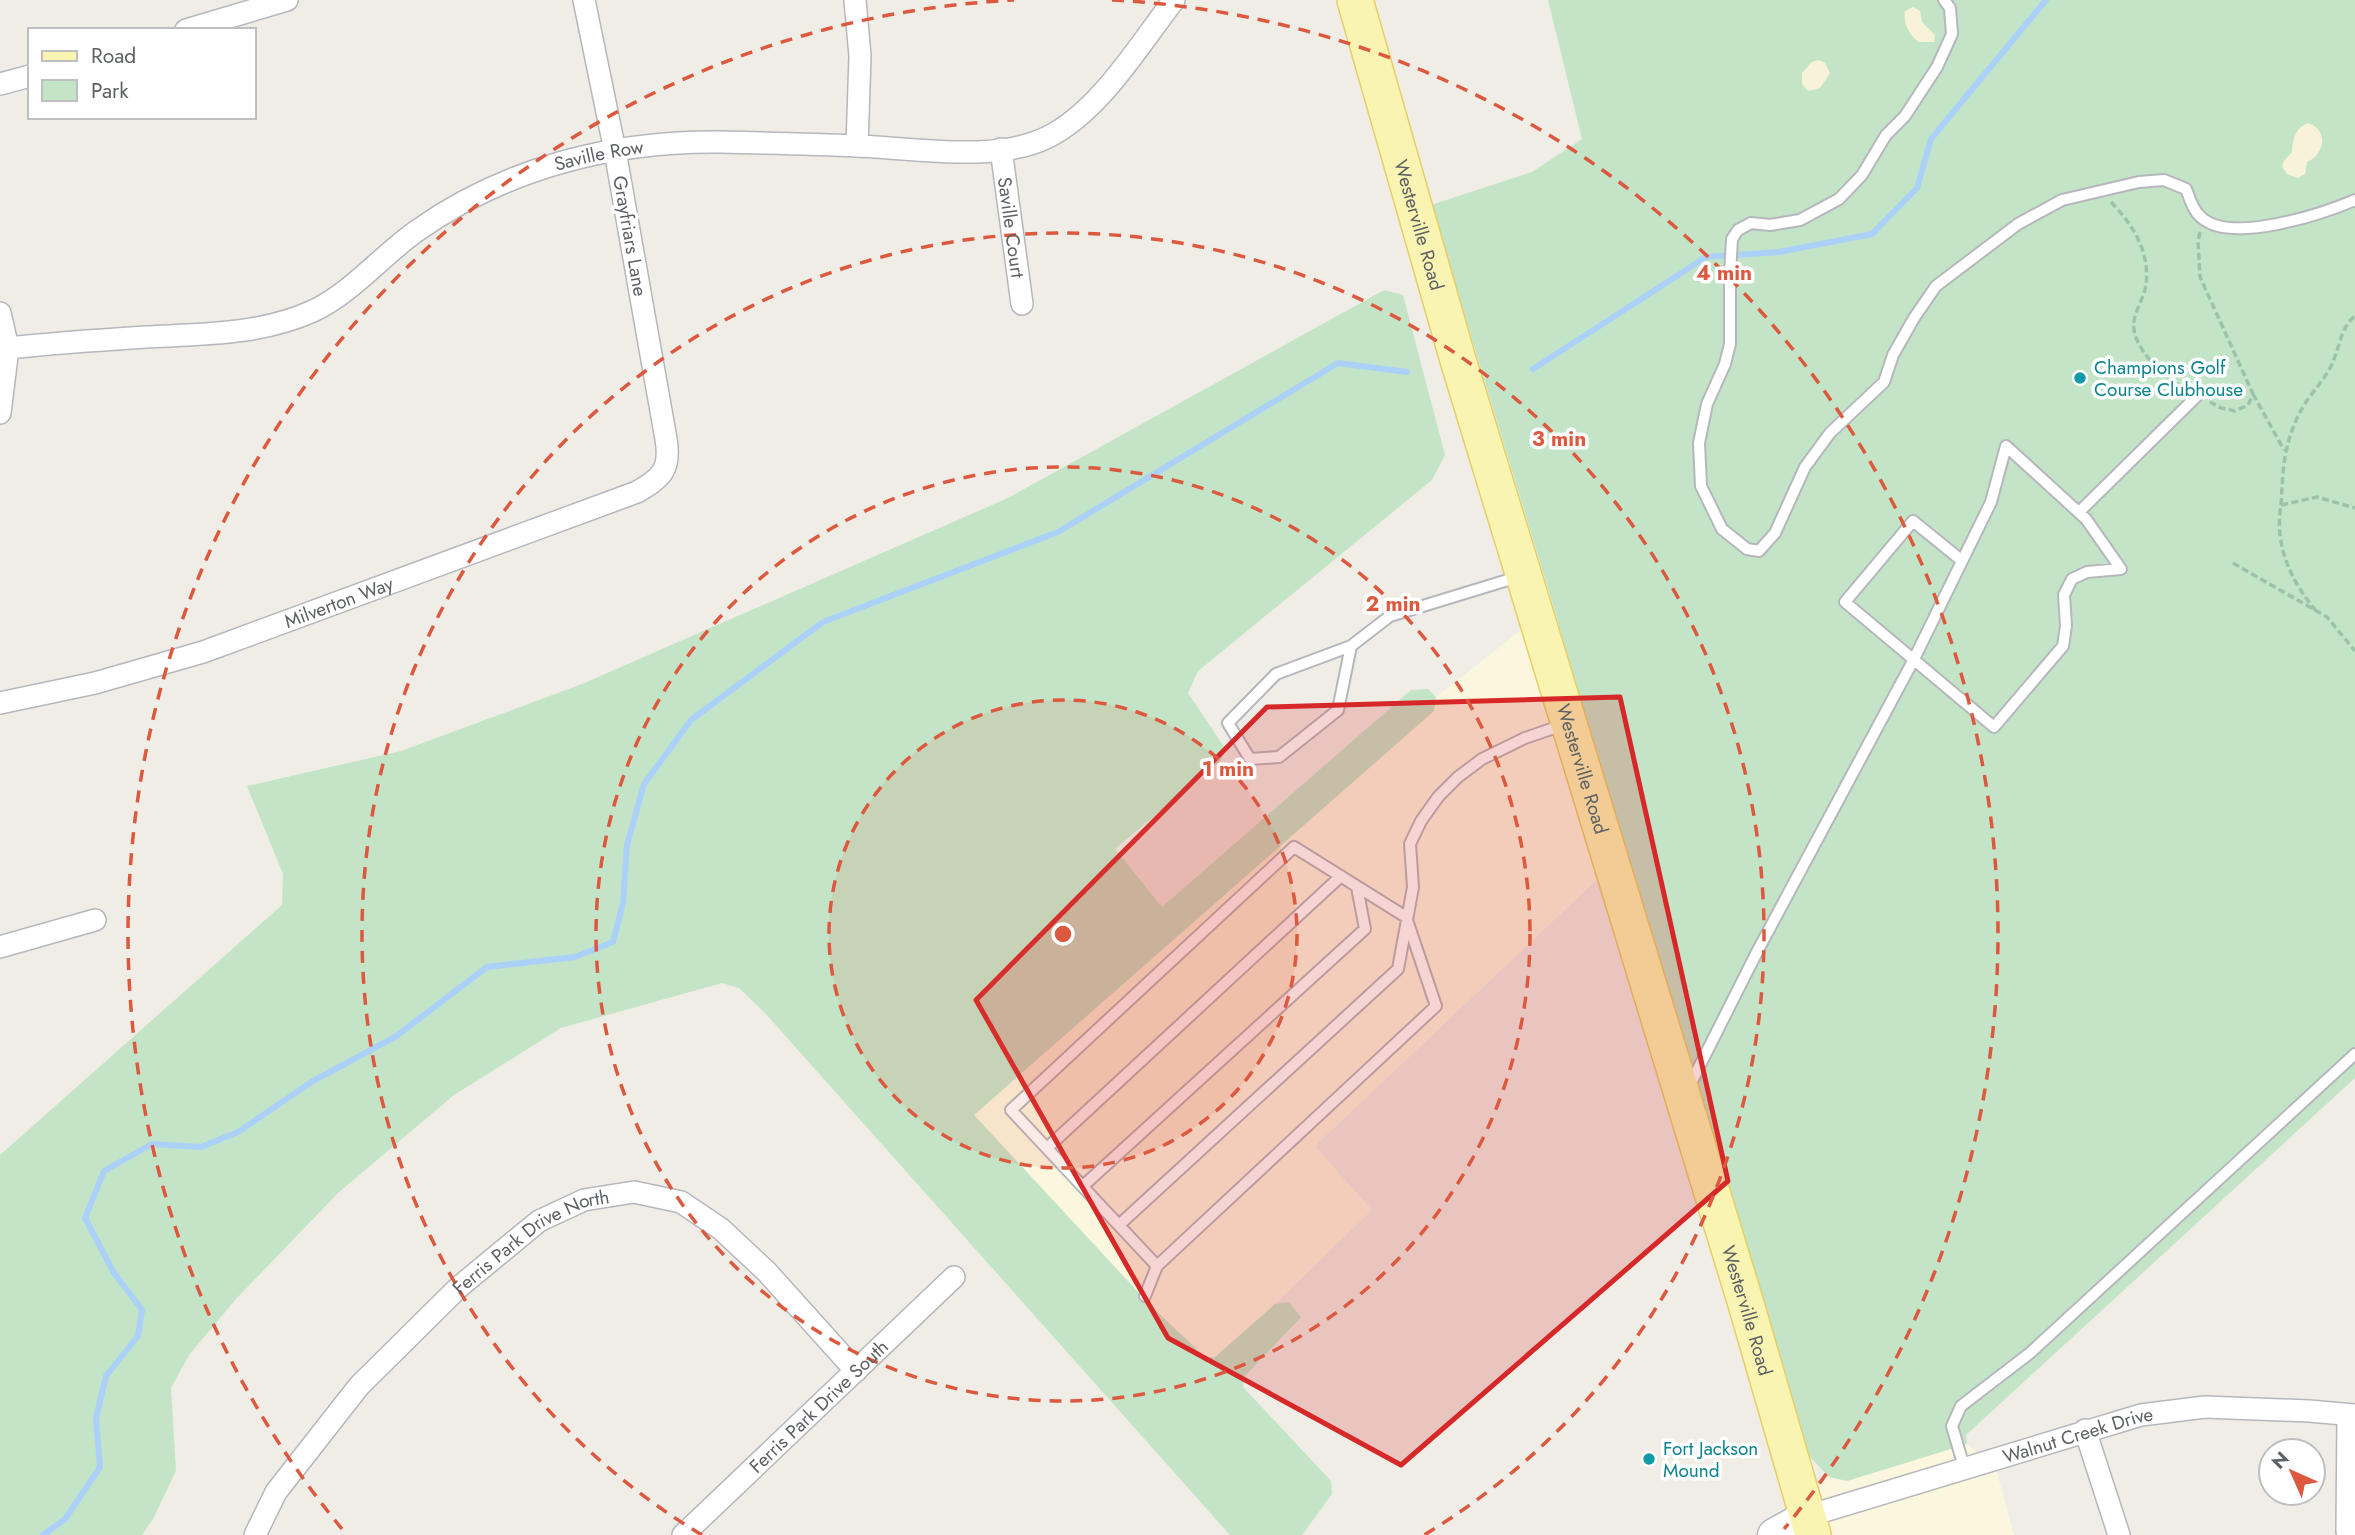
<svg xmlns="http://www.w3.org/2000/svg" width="2355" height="1535" viewBox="0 0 2355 1535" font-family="Jost,sans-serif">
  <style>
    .commercial { fill: #fbf7de }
    .green { fill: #c4e4c7 }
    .sand { fill: #f8f3d8 }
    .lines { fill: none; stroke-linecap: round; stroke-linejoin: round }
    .stream { stroke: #acd1f9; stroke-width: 6 }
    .service-casing { stroke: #b6b7bc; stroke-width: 14 }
    .minor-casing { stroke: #b6b7bc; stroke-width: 24 }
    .secondary-casing { stroke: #b4b7bc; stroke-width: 35 }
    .primary-casing { stroke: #e7ce67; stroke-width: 38 }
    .path { stroke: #9dc2ab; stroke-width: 3.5; stroke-dasharray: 7 3.5; stroke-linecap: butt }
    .service { stroke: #fff; stroke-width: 10 }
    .minor { stroke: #fff; stroke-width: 21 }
    .secondary { stroke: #fff; stroke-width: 32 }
    .primary { stroke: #f9f4b1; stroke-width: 35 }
    .marked { fill: #d62828; fill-opacity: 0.2; stroke: #d62828; stroke-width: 5; stroke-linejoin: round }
    .ring { fill: none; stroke: #dc583e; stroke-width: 3.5; stroke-dasharray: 12 9 }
    .culture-dot { fill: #0f9aa8; stroke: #fff; stroke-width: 2.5 }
    .labels { text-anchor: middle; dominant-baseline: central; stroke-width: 7; stroke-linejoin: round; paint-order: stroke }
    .street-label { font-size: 19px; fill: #5d6065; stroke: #fff }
    .culture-label { font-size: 19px; fill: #0d838f; stroke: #fff; text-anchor: start }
    .centre { fill: #dc583e; stroke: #fff; stroke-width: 3.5 }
    .ring-label { font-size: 21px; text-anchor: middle; font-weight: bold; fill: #dc583e; stroke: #fff; stroke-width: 7; stroke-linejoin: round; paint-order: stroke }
  </style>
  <rect width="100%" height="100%" fill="#efede6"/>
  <!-- commercial -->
  <path class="commercial" d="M1553,605l71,249 -309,292 57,64 -97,94 -61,54 -11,-3 -51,-48 -178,-192 460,-404 2,-14z
    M1967,1444l29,25 18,66h-253l68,-58 18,4z"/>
  <!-- green -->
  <path class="green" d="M1548,0h807v1078l-389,357 1,9 -120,37 -18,-4 -20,-21 -185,-602 -71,-249 -122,-400 101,-33 50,-33z
    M1384,290l19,5 42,160 -13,25 -234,191 -10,22 37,55 -3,11 -107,90 47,58 249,-217 17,-1 8,8 -2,14 -460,404 178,192 51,48 11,3 61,-54 14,-2 12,15 -57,60 -1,10 88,94 1,13 -30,41h-72l-465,-522 -26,-25 -17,-5 -161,45 -107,67 -116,98 -102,106 -47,56 -18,33 5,83 -23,48 -11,16h-142v-380l282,-250 1,-31 -36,-88 154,-35 181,-67 426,-186z"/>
  <!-- sand -->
  <path class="sand" d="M1913,7l7,4 2,11 13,13 -1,7h-15c-10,-7 -16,-19 -14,-31z
    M1818,60l7,3 5,10 -10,15 -12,3 -6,-7v-11l10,-11z
    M2308,123c21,7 17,31 -1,39l-2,12 -7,4 -11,-4 -5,-8 2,-5 8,-9c0,-12 4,-25 16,-29z"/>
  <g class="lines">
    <!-- stream -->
    <path class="stream" d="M1533,369l173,-112 73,-5 93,-18 45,-46 14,-49 115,-139
      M43,1535l22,-16 35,-52 -4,-49 10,-42 32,-40 4,-26 -28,-37 -29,-55 19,-47 48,-27 49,3 37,-15 75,-51 82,-44 92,-70 88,-10 38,-15 10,-39 4,-58 17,-61 47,-64 132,-98 235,-90 280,-169 69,9"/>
    <!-- service casing -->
    <g class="service-casing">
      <path id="service" d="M1944,0l6,8 2,26 -15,33 -32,49 -19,19 -24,40 -23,24 -39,21 -30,5 -19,-2 -13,7 -6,9 -2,35v70l-5,20 -18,40 -8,39 2,43 21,43 25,20 12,2 16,-18 30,-66 25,-34 54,-51 9,-27 21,-37 22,-32 82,-62 44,-24 77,-18 25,-2 22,9c4,10 7,22 16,29 30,26 120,-4 153,-18
        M2079,512l119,-117
        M1351,646l-13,64 -59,47 -29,2 -22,-36 48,-49 75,-28 39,-30 131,-40
        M1688,1089l70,-139 156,-291 77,-157 15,-56 80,73 35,50 -34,3 -15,7 -8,16 2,31 -3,20 -69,81 -149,-125 68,-81 48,39
        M1047,1148l294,-272
        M1083,1186l282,-257 -8,-42
        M1119,1225l279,-256 15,-82 -3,-43 11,-23 17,-24 20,-20 24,-18 43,-21 38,-13
        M1145,1296l12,-30 279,-260 -30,-89 -112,-70 -283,263 146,156
        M1964,1467l-12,-41 9,-20 69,-53 325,-299"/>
    </g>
    <!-- minor casing -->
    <g class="minor-casing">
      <g id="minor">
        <path d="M855,0l5,56 -3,90"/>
        <path d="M186,30l101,-30"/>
        <path d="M0,84l30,-8"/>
        <path id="s1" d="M1001,149l21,155"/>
        <path d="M0,313l8,35 -8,65"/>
        <path id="s2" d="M8,348c46,-5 92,-8 138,-11 56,-3 114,-2 167,-26 40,-19 69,-56 105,-81 88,-62 194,-89 301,-88 46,1 92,2 139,4 57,2 138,17 190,-9 52,-26 91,-92 126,-137"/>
        <path id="s3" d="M0,703l95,-20 108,-31 434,-160c25,-14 34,-23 29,-53l-51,-288 -31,-151"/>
        <path d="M0,947l95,-27"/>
        <path d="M2348,1415l-1,116 3,4"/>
        <path d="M2085,1430l34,105"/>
        <path id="s4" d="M1808,1516l333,-101 64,-8 104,4 46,4"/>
        <path id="s5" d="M255,1535l21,-43 83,-106 100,-99 80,-66 45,-21 50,-8 47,10 40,27 46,43 89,99"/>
        <path id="s6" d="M683,1535l271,-258"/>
      </g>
    </g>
    <!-- secondary casing -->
    <g class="secondary-casing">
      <path id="secondary" d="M1774,1535l34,-19"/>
    </g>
    <!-- primary casing -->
    <g class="primary-casing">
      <g id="primary">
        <path id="s7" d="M1355,0l103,360 288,944 67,231"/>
      </g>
    </g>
    <!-- path -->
    <path class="path" d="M2111,202c22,23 39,49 35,83 -2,12 -10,24 -12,36 -4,26 31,57 50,67
      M2200,232l-2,9 2,36 53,117 -5,11 -13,6 -14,-3 -11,-6
      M2253,394l31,56
      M2281,505c2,-38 3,-66 23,-100 9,-14 21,-26 28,-41 8,-17 8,-36 23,-48
      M2233,563l94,54 28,34
      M2316,611c-25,-30 -42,-66 -35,-106l36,-8 38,11"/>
    <!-- service -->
    <use href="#service" class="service"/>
    <!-- minor -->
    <use href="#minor" class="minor"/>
    <!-- secondary -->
    <use href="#secondary" class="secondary"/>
    <!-- primary -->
    <use href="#primary" class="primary"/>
  </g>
  <!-- marked area -->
  <path class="marked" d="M1620,697l108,484 -327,284 -233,-127 -192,-338 291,-293z"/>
  <!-- distance rings -->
  <circle cx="1063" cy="934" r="234" fill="#dc583e" fill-opacity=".12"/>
  <g class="ring">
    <circle cx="1063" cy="934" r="234"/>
    <circle cx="1063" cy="934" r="467"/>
    <path d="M702 1535A701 701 0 1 1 1424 1535"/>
    <path d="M342 1529A935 935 0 0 1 1014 0M1112 0A935 935 0 0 1 1784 1529"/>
  </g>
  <!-- markers -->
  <g class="culture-dot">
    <circle cx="2080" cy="378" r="7"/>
    <circle cx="1649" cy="1459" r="7"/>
  </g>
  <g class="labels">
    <!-- street labels -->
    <g class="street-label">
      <text stroke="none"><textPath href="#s2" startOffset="639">Saville Row</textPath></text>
      <text stroke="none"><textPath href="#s7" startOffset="234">Westerville Road</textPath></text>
      <text stroke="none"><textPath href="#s1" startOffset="79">Saville Court</textPath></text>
      <text transform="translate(630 236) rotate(80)">Grayfriars Lane</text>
      <text stroke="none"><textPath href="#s3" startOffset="354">Milverton Way</textPath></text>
      <text stroke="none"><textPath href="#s7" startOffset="802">Westerville Road</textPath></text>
      <text stroke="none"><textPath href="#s5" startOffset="410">Ferris Park Drive North</textPath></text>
      <text stroke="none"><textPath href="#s7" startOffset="1368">Westerville Road</textPath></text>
      <text stroke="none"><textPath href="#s6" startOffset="187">Ferris Park Drive South</textPath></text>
      <text stroke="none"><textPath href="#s4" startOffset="282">Walnut Creek Drive</textPath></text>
    </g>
    <!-- culture labels -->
    <g class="culture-label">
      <text x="2094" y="367">Champions Golf<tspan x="2094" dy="22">Course Clubhouse</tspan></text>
      <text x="1663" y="1448">Fort Jackson<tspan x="1663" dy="22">Mound</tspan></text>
    </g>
  </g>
  <circle cx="1063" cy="934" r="10" class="centre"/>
  <g class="ring-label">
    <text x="1724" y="280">4 min</text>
    <text x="1559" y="446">3 min</text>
    <text x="1393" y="611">2 min</text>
    <text x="1228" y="776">1 min</text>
  </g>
  <!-- legend -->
  <rect x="28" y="28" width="228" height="91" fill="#ffffff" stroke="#bebfc1" stroke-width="2"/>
  <rect x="42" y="51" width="35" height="10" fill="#f9f4b1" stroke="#bebfc1" stroke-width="2"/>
  <text x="91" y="63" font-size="21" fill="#5d6065">Road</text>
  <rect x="42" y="80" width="35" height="21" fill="#c4e4c7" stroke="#bebfc1" stroke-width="2"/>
  <text x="91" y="98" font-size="21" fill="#5d6065">Park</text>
  <!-- north arrow -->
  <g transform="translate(2292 1472) rotate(315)"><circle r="33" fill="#ffffff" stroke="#bebfc1" stroke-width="2"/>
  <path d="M0-5L12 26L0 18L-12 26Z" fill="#dc583e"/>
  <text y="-10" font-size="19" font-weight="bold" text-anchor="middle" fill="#5d6065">N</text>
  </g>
</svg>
